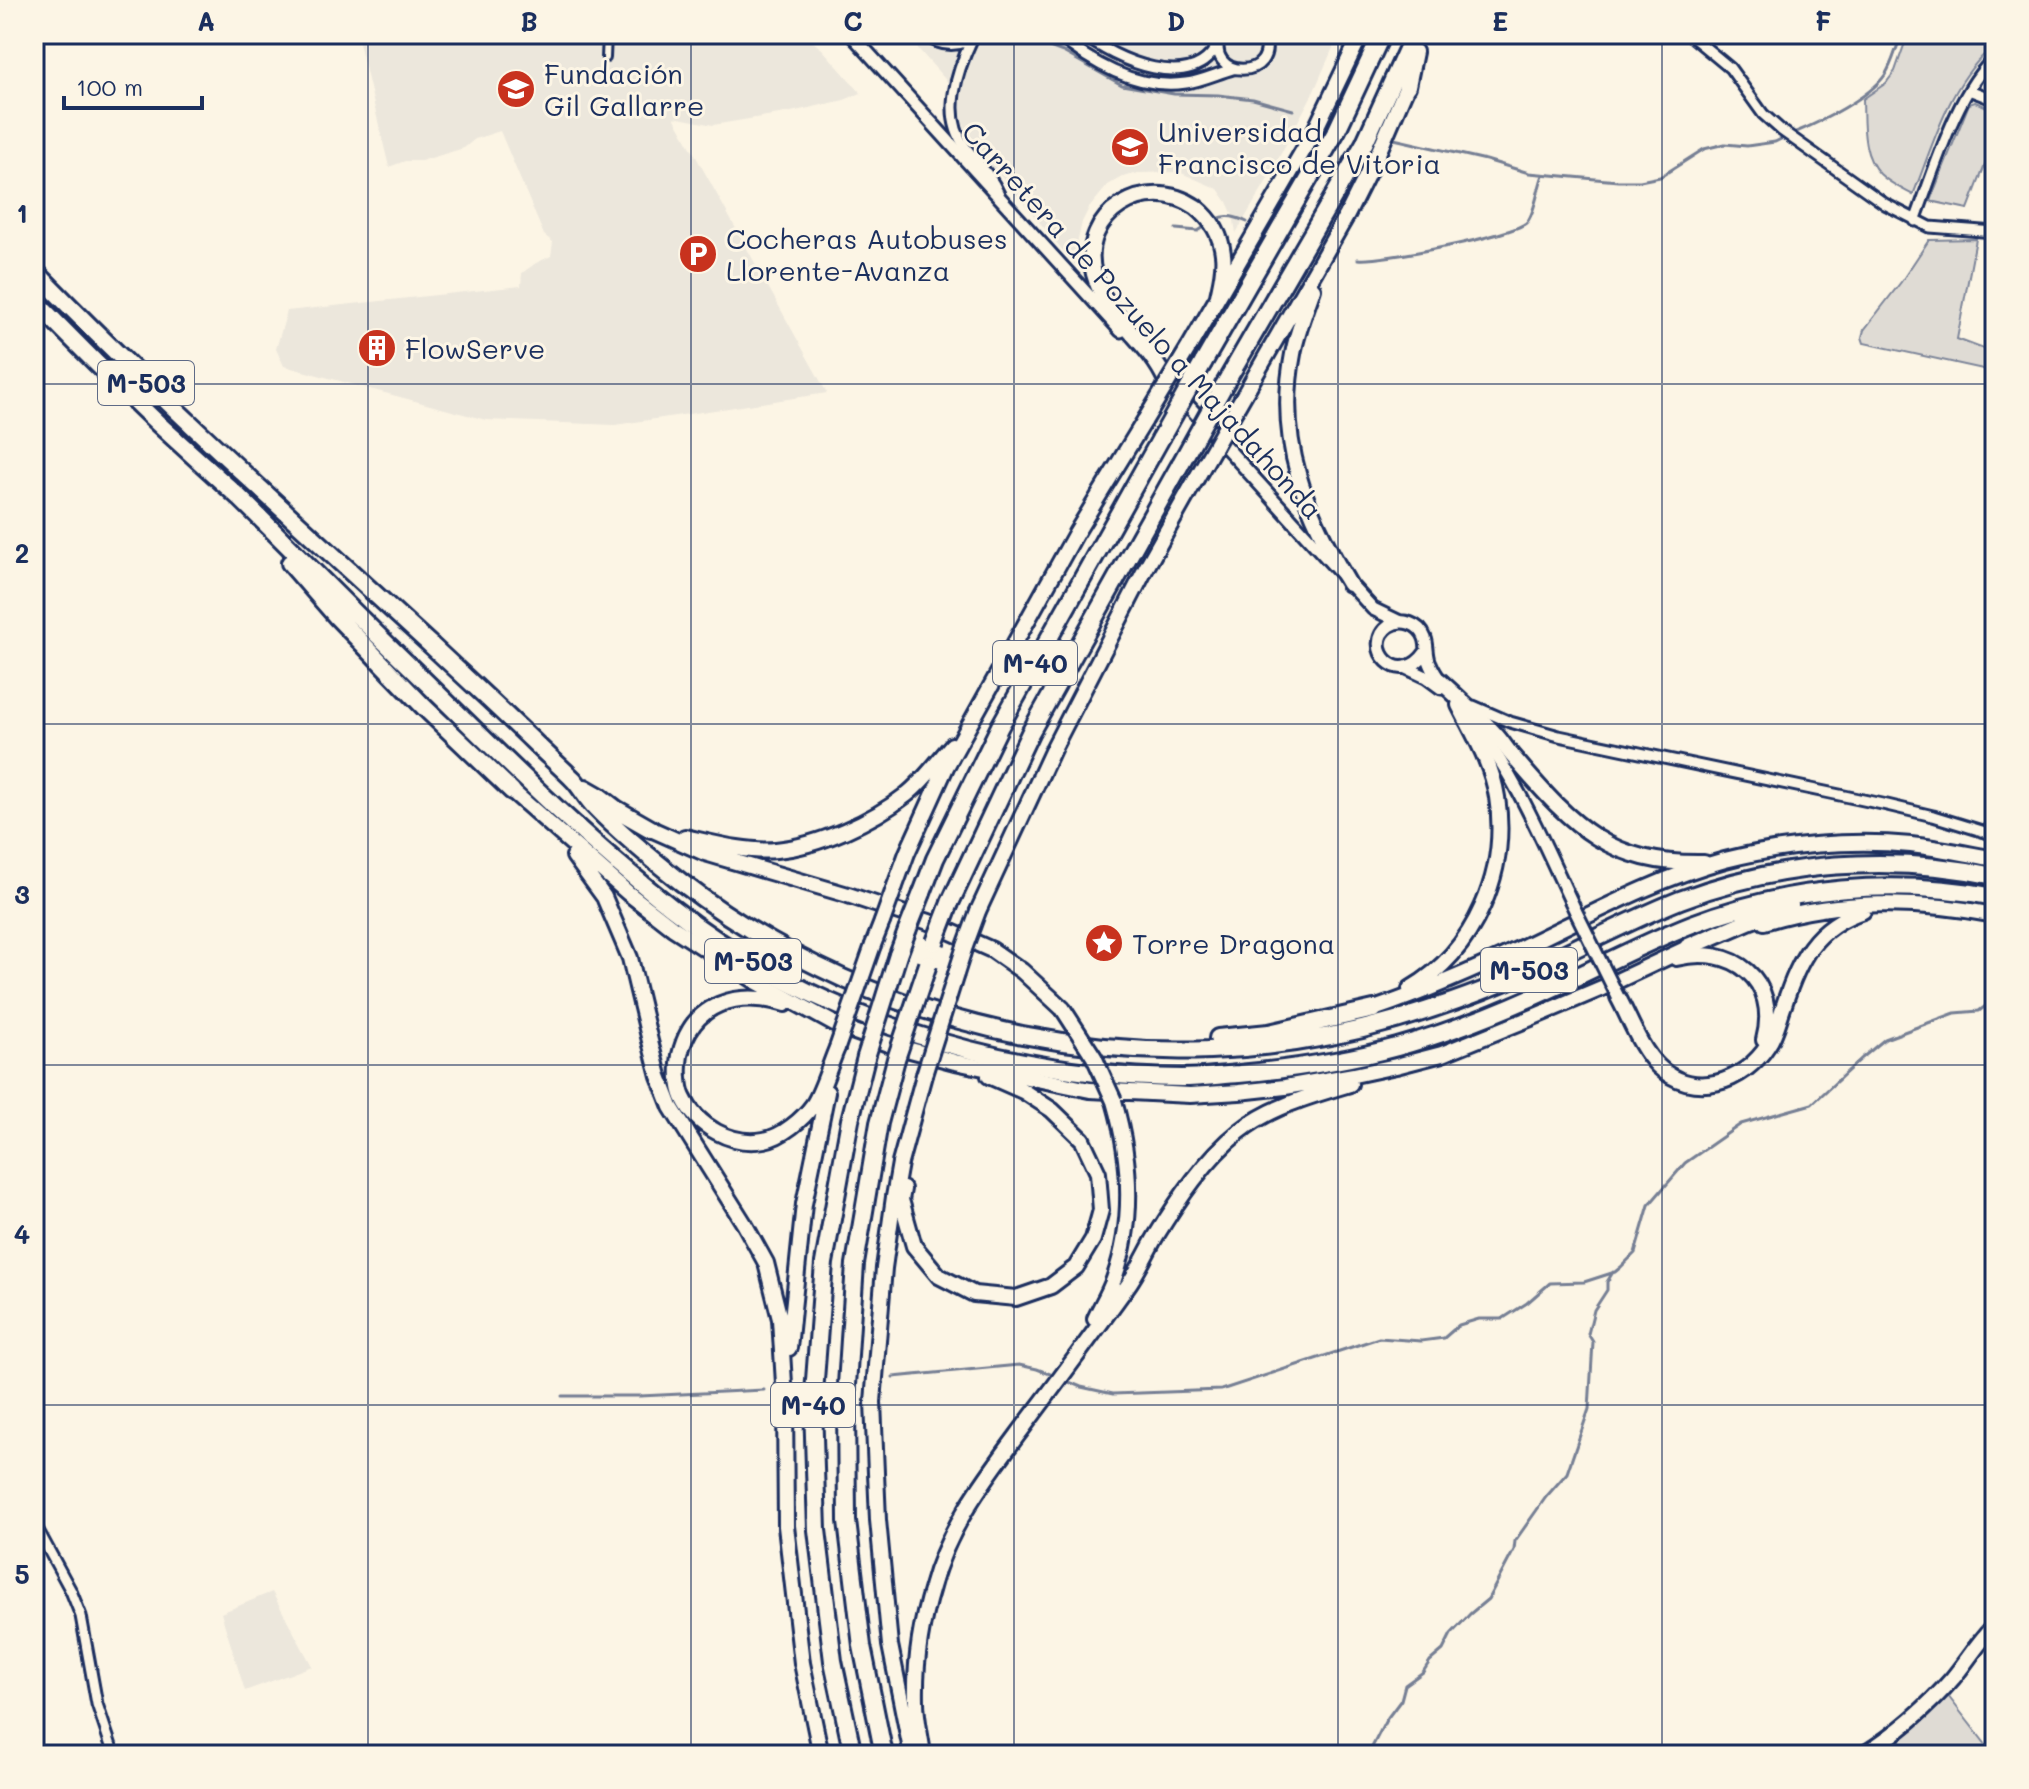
<svg xmlns="http://www.w3.org/2000/svg" width="2029" height="1789" viewBox="0 0 2029 1789" font-family="Mali,sans-serif">
  <style>
    .built { fill: #ece7dc }
    .green { fill: #dfdbd4; stroke: #7d8599; stroke-width: 2 }
    .lines { fill: none; stroke-linecap: round; stroke-linejoin: round }
    .stream { stroke: #767f94; stroke-width: 3 }
    .pedestrian-casing { stroke: #1b2f5e; stroke-width: 12 }
    .minor-casing { stroke: #1b2f5e; stroke-width: 15 }
    .tertiary-casing { stroke: #1b2f5e; stroke-width: 17 }
    .primary-casing { stroke: #1b2f5e; stroke-width: 20 }
    .trunk-casing { stroke: #1b2f5e; stroke-width: 20 }
    .motorway-casing { stroke: #1b2f5e; stroke-width: 22 }
    .pedestrian { stroke: #fcf5e5; stroke-width: 6 }
    .minor { stroke: #fcf5e5; stroke-width: 9 }
    .tertiary { stroke: #fcf5e5; stroke-width: 11 }
    .primary { stroke: #fcf5e5; stroke-width: 14 }
    .trunk { stroke: #fcf5e5; stroke-width: 14 }
    .motorway { stroke: #fcf5e5; stroke-width: 16 }
    .tertiary-bridge-casing { stroke: #1b2f5e; stroke-width: 17; stroke-linecap: butt }
    .trunk-bridge-casing { stroke: #1b2f5e; stroke-width: 20; stroke-linecap: butt }
    .motorway-bridge-casing { stroke: #1b2f5e; stroke-width: 22; stroke-linecap: butt }
    .tertiary-bridge { stroke: #fcf5e5; stroke-width: 11 }
    .trunk-bridge { stroke: #fcf5e5; stroke-width: 14 }
    .motorway-bridge { stroke: #fcf5e5; stroke-width: 16 }
    .grid { fill: none; stroke: #1b2f5e; stroke-width: 2; stroke-opacity: 0.55 }
    .labels { text-anchor: middle; dominant-baseline: central; stroke-width: 6; stroke-linejoin: round; paint-order: stroke }
    .shield { fill: #fcf5e5; stroke: #5e6a86; stroke-width: 2 }
    .shield-label { font-size: 26px; font-weight: bold; fill: #1b2f5e }
    .poi-label { font-size: 28px; fill: #1b2f5e; stroke: #fcf5e5; text-anchor: start }
    .street-label { font-size: 28px; fill: #1b2f5e; stroke: #fcf5e5 }
    .neatline { fill: none; stroke: #1b2f5e; stroke-width: 3 }
    .grid-label { font-size: 26px; text-anchor: middle; font-weight: bold; fill: #1b2f5e }
  </style>
  <rect width="100%" height="100%" fill="#fcf5e5"/>
  <filter id="ink" filterUnits="userSpaceOnUse"><feTurbulence type="fractalNoise" baseFrequency=".0125" numOctaves="2"/><feDisplacementMap in="SourceGraphic" scale="16" xChannelSelector="R" yChannelSelector="G"/><feConvolveMatrix kernelMatrix="1 2 1 2 8 2 1 2 1" color-interpolation-filters="sRGB"/></filter>
  <g filter="url(#ink)">
    <!-- built -->
    <path class="built" d="M357,34h446l19,15 39,44 -17,7 -53,12 -78,13 -39,-8 153,276 -212,32 -129,-5 -202,-54 -8,-17 11,-38 234,-25 1,-13 14,-10 15,-7 2,-14 -9,-7 -44,-104 -25,8 -11,9 -43,13h-16l-16,6z
      M905,34h434l-25,57 -48,91 -30,51 -3,-18 -6,-13 -9,-13 -39,-17 -40,1 -17,4 -14,8 -19,23 -7,14 -6,27 1,13 3,9 -74,-89 -28,-30 -13,-23 -4,-11 -1,-14 -8,-17z
      M272,1592l40,74 -67,25 -24,-78z"/>
    <!-- green -->
    <path class="green" d="M1908,34h87v11c-46,36 -61,98 -82,150 -11,-6 -24,-12 -33,-21 -19,-20 -16,-50 -17,-75l23,-16 9,-12z
      M1975,102l20,8v29l-27,70 -38,-8 39,-97z
      M1976,239l-19,100 32,12 3,20 -128,-28 -2,-6 2,-7 37,-48 28,-42z
      M1948,1696l46,59h-107l-4,-4 32,-23z"/>
    <g class="lines">
      <!-- stream -->
      <path class="stream" d="M1028,39l35,13 59,33 52,9 44,1 35,4 40,11
        M1796,132c25,-10 74,-35 89,-57 8,-12 11,-28 17,-41
        M1394,139l92,21 43,13 89,8h22l20,-4 44,-28 21,-5 22,2 28,-4 6,-3
        M1217,219c10,-5 19,-2 30,3
        M1176,229l22,2 8,-5
        M1358,259c21,3 158,-24 169,-37 8,-9 11,-35 16,-47
        M893,1377l126,-12 18,4 13,5
        M1069,1382l12,5 32,7 108,-4 158,-52 42,3 23,-3 15,-13 20,-6h23l25,-16 23,-20 34,-1 31,-10 6,-5 14,-14 14,-48 36,-42 56,-39 71,-20 50,-46 23,-19 70,-26 24,-2 16,-12
        M562,1396h78l124,-6
        M1368,1755l18,-35 15,-20 4,-15 18,-13 7,-11 13,-11 8,-16 19,-20 18,-15 26,-49 1,-9 31,-44 21,-24 22,-64 4,-67 -5,-8 6,-24 13,-20v-8l6,-10"/>
      <!-- pedestrian casing -->
      <g class="pedestrian-casing">
        <path id="pedestrian" d="M606,58l1,-24"/>
      </g>
      <!-- minor casing -->
      <g class="minor-casing">
        <path id="minor" d="M925,34c15,14 37,14 53,0
          M1056,34c35,29 82,56 130,49 16,-2 32,-10 47,-14
          M1083,34c31,26 112,61 135,9
          M1221,34c-19,47 62,47 42,0
          M1689,34l41,34 33,46 18,16 104,74 45,23 65,5
          M972,39c-15,32 -31,77 -6,109 12,15 25,28 33,46
          M1969,90l26,10
          M1915,221c17,-45 43,-134 80,-163
          M1473,706l37,16 49,14 328,69 46,11 62,19
          M34,1523l37,68 10,25 16,88 17,51"/>
      </g>
      <!-- tertiary casing -->
      <g class="tertiary-casing">
        <path id="tertiary" d="M851,34l270,297
          M1165,380l208,229 27,13
          M1426,652c-27,39 -65,-6 -37,-26 13,-9 31,-2 36,12 3,8 1,17 5,25 3,8 8,15 13,22
          M1407,668l19,9 15,11
          M1471,720c46,56 74,127 105,192"/>
      </g>
      <!-- primary casing -->
      <g class="primary-casing">
        <path id="primary" d="M1863,1755c33,-21 64,-47 90,-77 14,-17 26,-37 42,-53"/>
      </g>
      <!-- trunk casing -->
      <g class="trunk-casing">
        <path id="trunk" d="M1313,289c-7,21 -16,43 -20,65 -17,87 12,157 56,230
          M1189,347l126,-217 46,-96
          M1166,381c-17,-40 -61,-64 -72,-107 -16,-60 53,-101 102,-67 15,12 25,28 27,47 2,14 -2,28 -5,42
          M1236,409l111,-194 32,-64 28,-65
          M1439,680c20,18 40,36 58,56 7,8 12,17 19,24 57,67 95,105 188,103
          M512,791l116,102 45,35 81,52 84,46 50,18 67,18 135,28 100,5 49,-3 46,-5 69,-12 42,-9 46,-12 89,-36 71,-30 96,-45
          M651,829l54,24 143,42 81,27 63,28 30,21 41,38
          M685,837c27,6 64,16 91,13 43,-4 97,-29 130,-55 17,-13 32,-34 46,-50
          M574,856l30,41 26,61 20,83 9,35 12,31 74,118 21,38 14,56 5,81 1,126 16,137 19,92
          M895,886l12,-33 39,-86 130,-234 69,-113
          M978,911l76,-164 92,-179 50,-89
          M1764,922c73,-23 156,-22 231,-7
          M873,945l9,-23
          M1676,958c57,-14 104,22 88,82
          M956,974l8,-25
          M1410,989c65,-38 99,-118 87,-192 -5,-33 -23,-62 -38,-92
          M1618,997c12,22 22,51 40,69 35,34 86,17 110,-21 8,-11 11,-27 16,-40 14,-44 31,-79 79,-94
          M785,1004c-47,-14 -93,-2 -105,51 -2,12 -2,31 3,42 14,30 49,49 81,43 18,-3 39,-21 49,-35 9,-13 17,-41 24,-57
          M1374,1009c52,-18 101,-39 151,-63 65,-31 130,-67 200,-86 59,-15 126,-21 186,-15 29,3 56,9 84,14
          M903,1189l-2,11 13,46 25,30 35,18 42,4 35,-12 25,-19 17,-28 8,-29 -3,-37 -16,-34 -30,-29 -29,-19 -34,-15
          M1095,1319c6,-13 14,-26 19,-40 21,-59 17,-119 0,-178
          M789,1348l15,-144 23,-112
          M912,1755l-22,-110 -12,-125 -5,-118 11,-134 10,-71 6,-34 24,-88
          M923,1755c-2,-18 -7,-36 -7,-54 -1,-38 5,-78 16,-114 16,-61 56,-112 93,-162 34,-45 68,-91 101,-137 12,-16 20,-35 30,-52 22,-36 50,-78 83,-104 31,-25 74,-37 111,-48"/>
      </g>
      <!-- motorway casing -->
      <g class="motorway-casing">
        <path id="motorway" d="M1407,86l7,-34
          M34,270c127,131 264,253 399,377 33,31 67,62 100,94 13,13 28,26 41,39 8,9 13,19 21,27 25,26 58,53 86,75 199,153 473,209 715,138 37,-11 73,-23 108,-38 59,-26 116,-58 176,-82 100,-38 211,-46 315,-24
          M34,300c43,44 85,87 130,129 25,23 51,46 76,69 52,51 102,103 154,153 90,87 178,178 277,256 141,111 333,169 511,171 19,0 39,-3 57,-4 53,-5 106,-13 158,-27 55,-15 108,-37 160,-61 45,-21 89,-44 135,-62 96,-37 202,-46 303,-27
          M1203,363l134,-233 45,-96
          M1223,387l141,-243 50,-110
          M290,563l47,54 87,90 88,84
          M585,788l14,8 17,13 35,20
          M922,893l13,-34 65,-133 161,-288
          M950,903l80,-170 151,-270
          M1688,947l63,-27 39,-15
          M898,955l9,-24
          M1218,1038l51,-5 105,-24
          M853,1755l-20,-94 -16,-131 -4,-124 11,-143 26,-143 16,-63
          M884,1755l-22,-109 -15,-125 -1,-121 9,-136 24,-141 17,-64"/>
      </g>
      <!-- pedestrian -->
      <use href="#pedestrian" class="pedestrian"/>
      <!-- minor -->
      <use href="#minor" class="minor"/>
      <!-- tertiary -->
      <use href="#tertiary" class="tertiary"/>
      <!-- primary -->
      <use href="#primary" class="primary"/>
      <!-- trunk -->
      <use href="#trunk" class="trunk"/>
      <!-- motorway -->
      <use href="#motorway" class="motorway"/>
      <!-- tertiary-bridge casing -->
      <g class="tertiary-bridge-casing">
        <path id="tertiary-bridge" d="M1576,912l42,85"/>
      </g>
      <!-- trunk-bridge casing -->
      <g class="trunk-bridge-casing">
        <path id="trunk-bridge" d="M1145,420l44,-73
          M1196,479l40,-70
          M882,922l13,-36
          M964,949l14,-38
          M1063,1009l31,48 20,44
          M837,1048l36,-103
          M924,1075l32,-101"/>
      </g>
      <!-- motorway-bridge casing -->
      <g class="motorway-bridge-casing">
        <path id="motorway-bridge" d="M1161,438l42,-75
          M1181,463l42,-76
          M907,931l15,-38
          M935,942l15,-39
          M866,1057l32,-102
          M896,1059l32,-95"/>
      </g>
      <!-- tertiary-bridge -->
      <use href="#tertiary-bridge" class="tertiary-bridge"/>
      <!-- trunk-bridge -->
      <use href="#trunk-bridge" class="trunk-bridge"/>
      <!-- motorway-bridge -->
      <use href="#motorway-bridge" class="motorway-bridge"/>
    </g>
  </g>
  <!-- grid -->
  <path class="grid" d="M368,34v1721M691,34v1721M1014,34v1721M1338,34v1721M1662,34v1721M34,384h1961M34,724h1961M34,1065h1961M34,1405h1961"/>
  <!-- icons -->
  <defs>
    <g id="school-disc" transform="scale(2)"><circle r="9.5" fill="#c8321e" stroke="#fcf5e5"/><path d="M0-5L7-2L0 1L-7-2ZM-4 1L0 2.5L4 1V4Q0 6-4 4Z" fill="#fff"/></g>
    <g id="university-disc" transform="scale(2)"><circle r="9.5" fill="#c8321e" stroke="#fcf5e5"/><path d="M0-5L7-2L0 1L-7-2ZM-4 1L0 2.5L4 1V4Q0 6-4 4Z" fill="#fff"/></g>
    <g id="parking-disc" transform="scale(2)"><circle r="9.5" fill="#c8321e" stroke="#fcf5e5"/><path d="M-3.5-5.5H1a3.5 3.5 0 0 1 0 7H-1V5.5H-3.5ZM-1-3.4V-.6H.8a1.4 1.4 0 0 0 0-2.8Z" fill="#fff"/></g>
    <g id="building-disc" transform="scale(2)"><circle r="9.5" fill="#c8321e" stroke="#fcf5e5"/><path d="M-4-6H4V6H1V3H-1V6H-4ZM-2.5-4.3h1.7v1.8h-1.7ZM.8-4.3h1.7v1.8H.8ZM-2.5-1h1.7V.8h-1.7ZM.8-1h1.7V.8H.8Z" fill="#fff"/></g>
    <g id="sight-disc" transform="scale(2)"><circle r="9.5" fill="#c8321e" stroke="#fcf5e5"/><path d="M0-6L1.8-2.2L6-1.7L2.9 1.2L3.7 5.4L0 3.3L-3.7 5.4L-2.9 1.2L-6-1.7L-1.8-2.2Z" fill="#fff"/></g>
  </defs>
  <g fill-rule="evenodd">
    <use href="#school-disc" x="516" y="89"/>
    <use href="#university-disc" x="1130" y="147"/>
    <use href="#parking-disc" x="698" y="254"/>
    <use href="#building-disc" x="377" y="348"/>
    <use href="#sight-disc" x="1104" y="943"/>
  </g>
  <g class="labels">
    <!-- shield labels -->
    <g class="shield">
      <rect x="98" y="361" width="96" height="44" rx="6"/>
      <rect x="993" y="641" width="84" height="44" rx="6"/>
      <rect x="705" y="939" width="96" height="44" rx="6"/>
      <rect x="1481" y="948" width="96" height="44" rx="6"/>
      <rect x="771" y="1383" width="84" height="44" rx="6"/>
    </g>
    <g class="shield-label">
      <text x="146" y="383">M-503</text>
      <text x="1035" y="663">M-40</text>
      <text x="753" y="961">M-503</text>
      <text x="1529" y="970">M-503</text>
      <text x="813" y="1405">M-40</text>
    </g>
    <!-- poi labels -->
    <g class="poi-label">
      <text x="544" y="73">Fundación<tspan x="544" dy="32">Gil Gallarre</tspan></text>
      <text x="1158" y="131">Universidad<tspan x="1158" dy="32">Francisco de Vitoria</tspan></text>
      <text x="726" y="238">Cocheras Autobuses<tspan x="726" dy="32">Llorente-Avanza</tspan></text>
      <text x="405" y="348">FlowServe</text>
      <text x="1132" y="943">Torre Dragona</text>
    </g>
    <!-- street labels -->
    <g class="street-label">
      <text transform="translate(1143 320) rotate(48)">Carretera de Pozuelo a Majadahonda</text>
    </g>
  </g>
  <!-- margin -->
  <rect width="2029" height="1789" fill="none" stroke="#fcf5e5" stroke-width="88"/>
  <!-- scale -->
  <path d="M64 96v12h138v-12" fill="none" stroke="#1b2f5e" stroke-width="4"/>
  <text x="76" y="96" font-size="24" fill="#1b2f5e" stroke="#fcf5e5" stroke-width="6" paint-order="stroke">100 m</text>
  <rect x="44" y="44" width="1941" height="1701" class="neatline"/>
  <g class="grid-label">
    <text x="206" y="31">A</text>
    <text x="529" y="31">B</text>
    <text x="853" y="31">C</text>
    <text x="1176" y="31">D</text>
    <text x="1500" y="31">E</text>
    <text x="1823" y="31">F</text>
    <text x="22" y="223">1</text>
    <text x="22" y="563">2</text>
    <text x="22" y="904">3</text>
    <text x="22" y="1244">4</text>
    <text x="22" y="1584">5</text>
  </g>
</svg>
